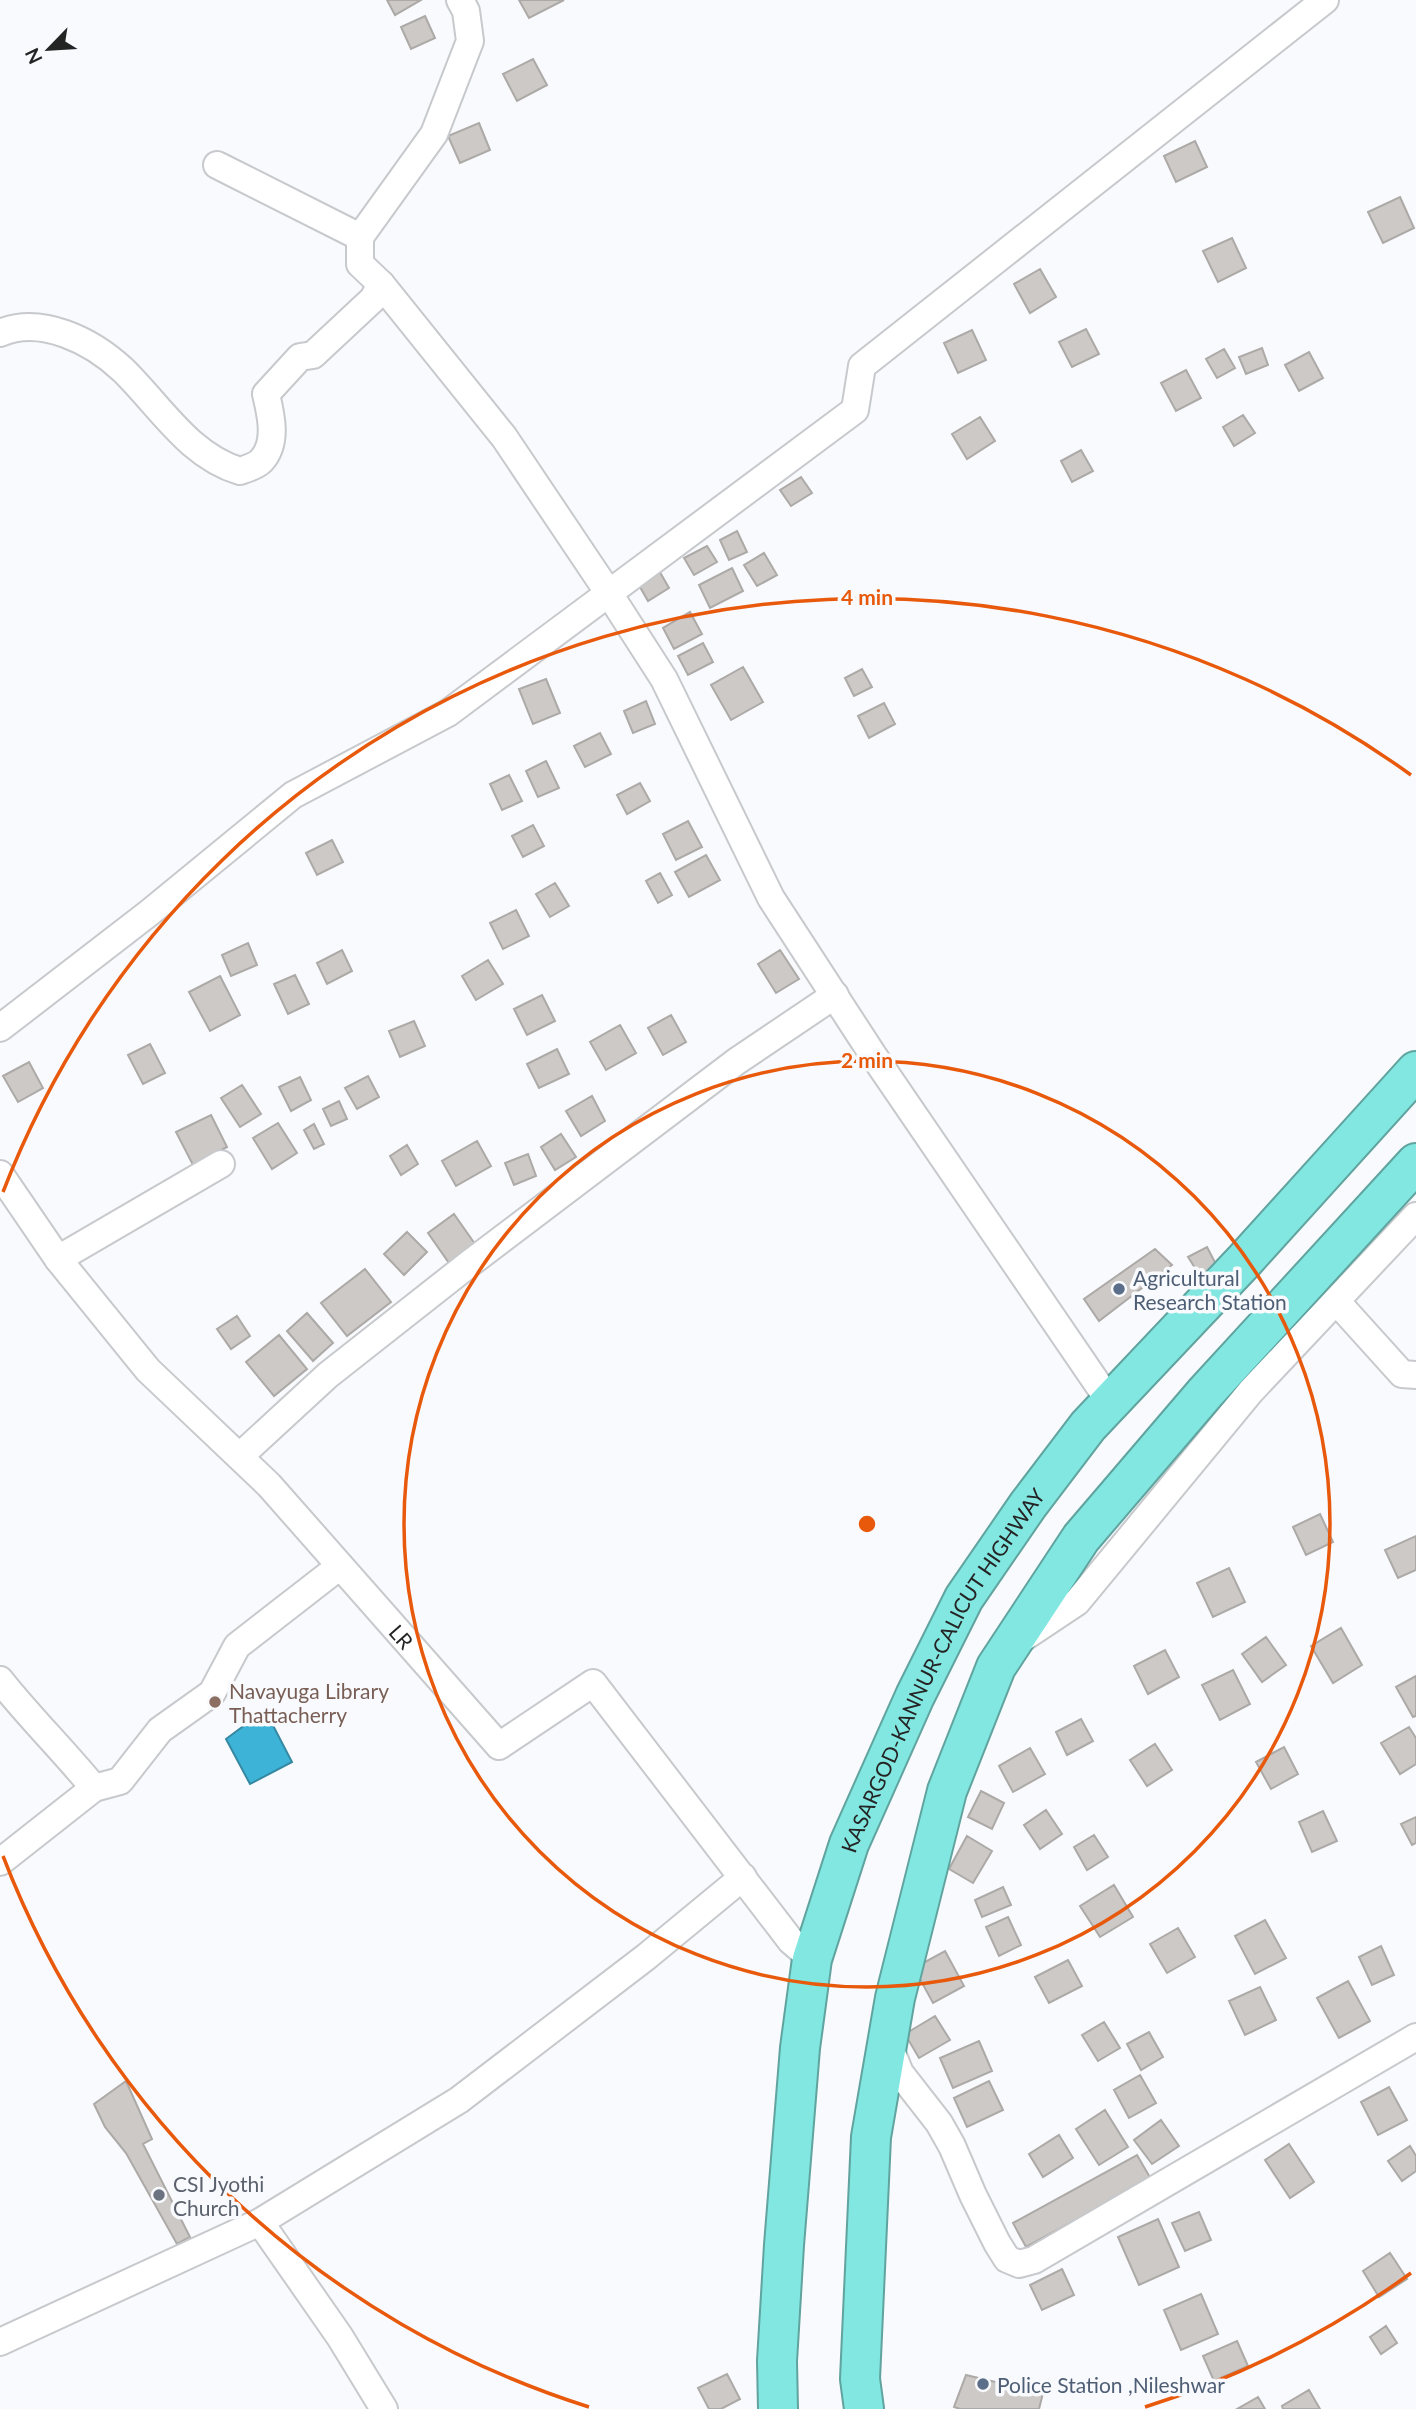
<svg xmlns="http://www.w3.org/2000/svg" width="1416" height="2409" viewBox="0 0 1416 2409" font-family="Lato,sans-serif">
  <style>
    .water { fill: #3db4d7; stroke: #3689a2; stroke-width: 2 }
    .building { fill: #ccc9c7; stroke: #aca9a7; stroke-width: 2 }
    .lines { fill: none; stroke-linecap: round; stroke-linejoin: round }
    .minor-casing { stroke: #c7c9cc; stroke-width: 30 }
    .highway-casing { stroke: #60a39f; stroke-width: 42 }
    .minor { stroke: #fff; stroke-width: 26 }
    .highway { stroke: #81e7e0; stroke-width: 38 }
    .ring { fill: none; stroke: #e8590c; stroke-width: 3.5 }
    .service-dot { fill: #5c6f8a; stroke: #f8fafd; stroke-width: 2.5 }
    .education-dot { fill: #8d6e63; stroke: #f8fafd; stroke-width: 2.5 }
    .worship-dot { fill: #6b7280; stroke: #f8fafd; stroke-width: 2.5 }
    .labels { text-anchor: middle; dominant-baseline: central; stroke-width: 7; stroke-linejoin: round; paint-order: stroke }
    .service-label { font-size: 21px; fill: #4e5e75; stroke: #f8fafd; text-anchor: start }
    .street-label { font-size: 21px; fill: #242425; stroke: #f8fafd }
    .education-label { font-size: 21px; fill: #785e54; stroke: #f8fafd; text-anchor: start }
    .worship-label { font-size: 21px; fill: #5b616d; stroke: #f8fafd; text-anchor: start }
    .centre { fill: #e8590c; stroke: #f8fafd; stroke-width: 3.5 }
    .ring-label { font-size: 21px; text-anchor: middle; font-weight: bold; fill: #e8590c; stroke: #f8fafd; stroke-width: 7; stroke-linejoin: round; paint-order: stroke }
  </style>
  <rect width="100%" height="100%" fill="#f8fafd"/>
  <!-- water -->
  <path class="water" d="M265,1710l27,52 -42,22 -24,-45z"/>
  <!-- building -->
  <path class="building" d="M387,0h34l-26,15z
    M519,0h45l-35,18z
    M425,16l10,22 -24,11 -10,-22z
    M533,59l14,26 -30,16 -14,-27z
    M479,123l11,27 -30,13 -12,-27z
    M1195,141l12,26 -31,15 -12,-26z
    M1400,197l14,31 -31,15 -15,-31z
    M1232,238l14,30 -28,14 -15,-31z
    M1040,269l16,28 -26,16 -16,-29z
    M1086,329l13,25 -27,13 -13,-25z
    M972,330l14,30 -28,13 -14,-30z
    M1262,348l6,17 -22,9 -7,-17z
    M1224,349l11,19 -18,10 -11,-19z
    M1309,352l14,26 -24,13 -14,-26z
    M1186,370l15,28 -25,13 -15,-28z
    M1243,415l12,18 -21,13 -11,-19z
    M980,417l15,24 -28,18 -15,-25z
    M1081,450l12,21 -21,11 -11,-21z
    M801,477l11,16 -21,13 -11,-16z
    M737,531l10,21 -18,8 -9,-20z
    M707,546l10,16 -23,13 -10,-17z
    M764,553l13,22 -20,11 -13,-21z
    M657,567l12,21 -21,13 -12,-21z
    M732,568l11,23 -33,17 -11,-23z
    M690,612l12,22 -28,15 -11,-21z
    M703,643l10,19 -25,13 -10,-19z
    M743,667l20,35 -32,18 -20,-35z
    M862,669l10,18 -18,9 -9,-18z
    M546,679l14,34 -27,11 -14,-35z
    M646,701l9,23 -22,9 -9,-22z
    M884,703l11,21 -26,14 -11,-22z
    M600,733l11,21 -26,13 -11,-21z
    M546,761l13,27 -21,9 -12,-26z
    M509,775l13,26 -20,9 -12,-26z
    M640,783l10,18 -23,13 -10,-19z
    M688,821l14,26 -26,13 -13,-26z
    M533,825l11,21 -21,11 -11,-21z
    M332,840l11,22 -26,13 -11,-22z
    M706,855l14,25 -31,17 -14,-25z
    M660,873l12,22 -14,8 -12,-22z
    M555,883l14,23 -19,11 -14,-23z
    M516,910l13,26 -26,13 -13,-26z
    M248,943l9,22 -26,11 -9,-21z
    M342,950l10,21 -25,13 -10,-21z
    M780,950l19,29 -23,14 -18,-29z
    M488,960l15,24 -27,16 -14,-24z
    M295,975l14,29 -21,10 -14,-30z
    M220,976l20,39 -30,16 -21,-39z
    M542,995l13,26 -28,14 -13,-26z
    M671,1015l15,27 -23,13 -15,-27z
    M414,1021l11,25 -25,11 -11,-26z
    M620,1025l16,28 -30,17 -16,-28z
    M150,1044l15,29 -22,11 -15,-29z
    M557,1049l12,25 -30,14 -12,-24z
    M29,1062l14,26 -25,14 -15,-26z
    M368,1076l11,21 -22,12 -12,-21z
    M300,1077l11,23 -20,11 -12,-24z
    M242,1085l19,29 -21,13 -19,-29z
    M592,1096l13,25 -24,15 -15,-25z
    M339,1101l8,18 -16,7 -8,-17z
    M211,1115l16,32 -34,18 -17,-33z
    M278,1123l19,30 -25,16 -19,-31z
    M314,1124l10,20 -10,5 -10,-19z
    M561,1134l15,23 -21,13 -14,-23z
    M477,1141l14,25 -35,20 -14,-25z
    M407,1145l11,19 -17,11 -11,-19z
    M528,1154l8,22 -22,9 -9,-22z
    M454,1214l21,30 -26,19 -21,-30z
    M407,1232l20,20 -23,23 -20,-21z
    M1207,1247l13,25 -16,10 -16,-25z
    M1155,1249l17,16 -73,56 -15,-22z
    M365,1269l26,33 -44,34 -26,-33z
    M307,1313l26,30 -20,18 -26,-30z
    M237,1316l13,20 -19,13 -14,-20z
    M279,1335l28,34 -33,27 -28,-34z
    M1320,1514l13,28 -27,13 -13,-28z
    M1416,1536v34l-18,8 -13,-28z
    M1229,1568l16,34 -32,15 -16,-34z
    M1341,1628l21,37 -29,18 -22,-37z
    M1266,1637l20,28 -24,17 -20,-28z
    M1165,1650l14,27 -31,17 -14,-28z
    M1233,1670l17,34 -30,16 -18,-35z
    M1416,1676v40l-3,1 -17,-30z
    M1081,1719l12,22 -26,14 -11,-23z
    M1409,1727l7,11v26l-16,10 -19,-31z
    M1155,1744l17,26 -25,16 -17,-26z
    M1284,1747l14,27 -27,15 -15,-27z
    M1030,1748l15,26 -32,18 -14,-26z
    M981,1791l23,12 -12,26 -24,-12z
    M1046,1810l16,24 -22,15 -16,-24z
    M1323,1811l14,30 -25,11 -13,-30z
    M1416,1817v26l-4,2 -11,-21z
    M1094,1835l14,22 -21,13 -13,-23z
    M967,1836l25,15 -19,32 -24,-14z
    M1114,1885l19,32 -33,20 -20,-31z
    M1003,1887l8,18 -29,12 -7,-17z
    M1008,1917l13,28 -22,11 -13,-29z
    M1265,1920l21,38 -31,16 -20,-38z
    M1178,1928l17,29 -28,16 -17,-29z
    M1381,1946l13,29 -22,10 -13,-28z
    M945,1951l19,35 -31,17 -19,-35z
    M1068,1960l14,26 -33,17 -14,-26z
    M1348,1981l22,40 -31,17 -22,-40z
    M1260,1987l16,33 -31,15 -16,-34z
    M935,2016l15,24 -31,18 -14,-24z
    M1104,2022l16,26 -22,13 -16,-26z
    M1149,2032l14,25 -22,13 -14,-26z
    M979,2041l13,30 -39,17 -13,-30z
    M1140,2075l16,28 -27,15 -15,-28z
    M126,2081l26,58 -9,5 47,93 -13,7 -51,-91 -21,-26 -11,-23z
    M989,2081l14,29 -36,17 -13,-29z
    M1389,2087l18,33 -29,15 -17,-33z
    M1105,2110l23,37 -29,18 -23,-36z
    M1161,2120l18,26 -27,18 -18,-24z
    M1059,2135l14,23 -30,19 -14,-23z
    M1289,2144l25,38 -24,16 -25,-38z
    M1410,2146l6,10v15l-14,10 -14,-20z
    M1137,2155l14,24 -125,68 -13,-24z
    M1199,2212l12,28 -26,11 -13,-28z
    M1158,2219l21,48 -40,18 -21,-48z
    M1390,2253l17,26 -28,18 -16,-26z
    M1062,2269l12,26 -32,15 -12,-25z
    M1201,2294l17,40 -37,16 -17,-40z
    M1386,2326l11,17 -16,11 -11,-17z
    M1237,2341l11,25 -34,15 -11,-25z
    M727,2374l13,25 -19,10h-12l-11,-21z
    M966,2375l77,18 -4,16h-79l-6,-2z
    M1309,2390l11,19h-37l-1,-3z
    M1258,2397l7,12h-28z"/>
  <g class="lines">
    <!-- minor casing -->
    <g class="minor-casing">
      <g id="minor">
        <path d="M460,0l6,11 4,30 -36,93 -74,103v27l21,20 123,153 104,155 56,87 107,219 102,157 237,347"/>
        <path d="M217,165l143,72"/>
        <path d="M0,333c41,-18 92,8 123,37 37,36 66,86 117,101 6,-2 16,-5 21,-10 17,-18 10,-46 5,-67l34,-37 13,-2 60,-56 8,-15"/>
        <path d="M0,1028l149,-115 144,-118 155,-82 407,-303 7,-44 463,-366"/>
        <path id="s1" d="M0,1174l58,85 90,111 121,115 230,261 94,-63 198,258 21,18"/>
        <path d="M58,1259l163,-95"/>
        <path d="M1337,1302l65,72 14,1"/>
        <path d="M240,1456l88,-81 141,-111 268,-203 98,-66"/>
        <path d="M1020,1640l57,-38 174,-211 165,-175"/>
        <path d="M0,1680c30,38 64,71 94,108"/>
        <path d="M0,1862l94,-74 26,-7 40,-51 52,-37 25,-47 103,-80"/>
        <path d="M888,2043l12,30 39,50 13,23 21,49 24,48 10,16 12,5 15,-4 382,-223"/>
        <path d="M260,2222l80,115 44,72"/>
        <path d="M0,2342l260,-120 199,-122 187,-143 97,-80"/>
      </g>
    </g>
    <!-- highway casing -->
    <g class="highway-casing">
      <g id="highway">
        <path id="s2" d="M778,2409l-1,-48 7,-116 16,-197 12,-89 37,-115 66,-148 49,-98 64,-93 60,-79 156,-165 172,-190"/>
        <path d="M864,2409l-4,-30 11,-242 24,-139 52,-207 49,-124 85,-129 124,-145 211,-230"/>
      </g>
    </g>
    <!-- minor -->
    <use href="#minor" class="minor"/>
    <!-- highway -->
    <use href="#highway" class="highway"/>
  </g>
  <!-- distance rings -->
  <g class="ring">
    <circle cx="867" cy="1524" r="463"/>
    <path d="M1411 2273A926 926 0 0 1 1145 2407M589 2407A926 926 0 0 1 3 1856M3 1192A926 926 0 0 1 1411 775"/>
  </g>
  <!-- markers -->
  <g class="service-dot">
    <circle cx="1119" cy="1289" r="7"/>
    <circle cx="983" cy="2384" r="7"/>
  </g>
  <circle class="education-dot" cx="215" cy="1702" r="7"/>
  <circle class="worship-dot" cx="159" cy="2195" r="7"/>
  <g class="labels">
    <!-- service labels -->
    <g class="service-label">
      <text x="1133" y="1277">Agricultural<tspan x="1133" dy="24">Research Station</tspan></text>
      <text x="997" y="2384">Police Station ,Nileshwar</text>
    </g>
    <!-- street labels -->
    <g class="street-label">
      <text stroke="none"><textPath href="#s1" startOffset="614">LR</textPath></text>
      <text stroke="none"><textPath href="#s2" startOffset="770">KASARGOD-KANNUR-CALICUT HIGHWAY</textPath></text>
    </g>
    <!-- education labels -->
    <g class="education-label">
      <text x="229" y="1690">Navayuga Library<tspan x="229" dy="24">Thattacherry</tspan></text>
    </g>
    <!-- worship labels -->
    <g class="worship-label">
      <text x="173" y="2183">CSI Jyothi<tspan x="173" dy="24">Church</tspan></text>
    </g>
  </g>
  <circle cx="867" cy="1524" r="10" class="centre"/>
  <g class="ring-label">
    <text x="867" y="605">4 min</text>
    <text x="867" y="1068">2 min</text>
  </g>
  <!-- north arrow -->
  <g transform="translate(49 49) rotate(245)" stroke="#f8fafd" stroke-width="5" paint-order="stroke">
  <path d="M0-5L12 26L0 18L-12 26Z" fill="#242425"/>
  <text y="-10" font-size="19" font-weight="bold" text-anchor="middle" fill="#242425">N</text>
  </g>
</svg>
